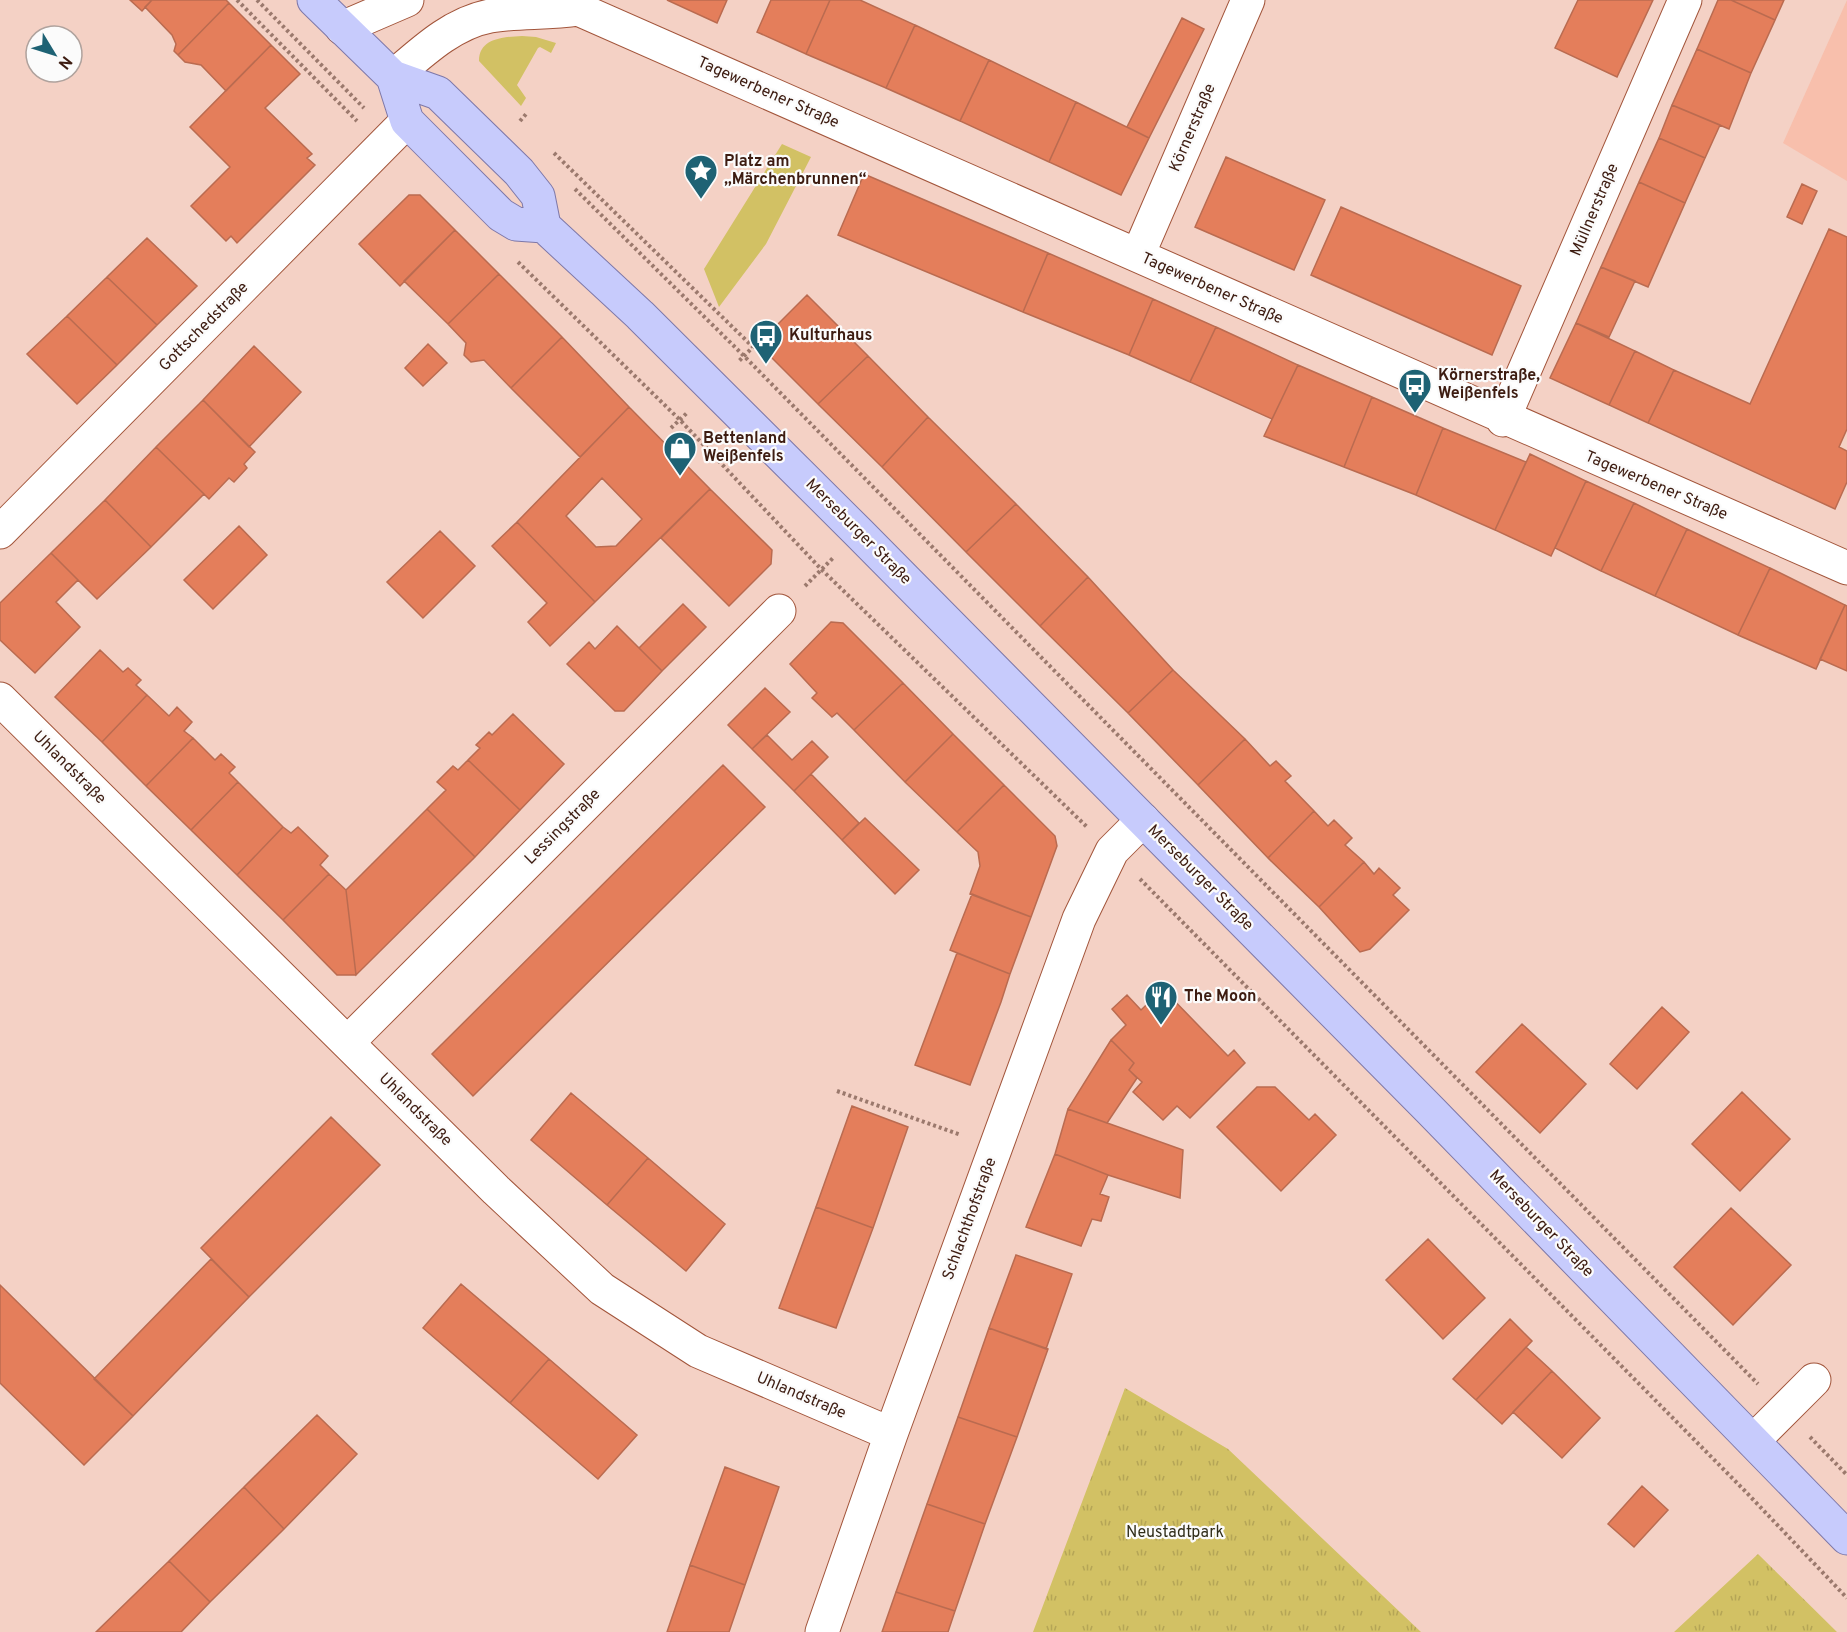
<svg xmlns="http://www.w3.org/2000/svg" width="1847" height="1632" viewBox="0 0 1847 1632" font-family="Overpass,sans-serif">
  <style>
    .built { fill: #f8bfac }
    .grass { fill: #d2c164 }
    .park { fill: url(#park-tufts) }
    .building { fill: #e47e5b; stroke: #ba6b50; stroke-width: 1.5; fill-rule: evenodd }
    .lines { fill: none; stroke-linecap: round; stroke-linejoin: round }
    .minor-casing { stroke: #a2553b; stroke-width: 35 }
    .major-casing { stroke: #7e78a8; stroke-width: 35 }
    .path { stroke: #9b796d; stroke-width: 4; stroke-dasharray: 3 3; stroke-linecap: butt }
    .minor { stroke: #fff; stroke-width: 33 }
    .major { stroke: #c7cbfc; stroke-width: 33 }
    .labels { text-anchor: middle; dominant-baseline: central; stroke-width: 4.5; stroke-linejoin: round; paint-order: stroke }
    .street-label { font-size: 16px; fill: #3d1c11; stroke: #fbfbfb }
    .poi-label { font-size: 16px; font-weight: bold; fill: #3d1c11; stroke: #fbfbfb; text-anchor: start }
    .park-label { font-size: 16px; fill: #312e1a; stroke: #fbfbfb }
  </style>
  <defs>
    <pattern id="park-tufts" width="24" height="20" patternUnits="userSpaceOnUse" patternTransform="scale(1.5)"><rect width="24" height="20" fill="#d2c164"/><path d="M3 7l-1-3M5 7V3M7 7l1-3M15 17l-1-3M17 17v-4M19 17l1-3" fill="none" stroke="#b5a556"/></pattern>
  </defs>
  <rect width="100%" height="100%" fill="#f4d1c5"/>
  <!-- built -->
  <path class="built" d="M1847,0v181l-64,-38z"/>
  <!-- grass -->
  <path class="grass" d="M522,36l14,1 20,6 -5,10 -11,-6 -2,1 -21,37 9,13 -5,8 -42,-45c0,-23 25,-24 43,-25z
    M782,144l29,13 -45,87 -47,63 -15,-38z"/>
  <!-- park -->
  <path class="park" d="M1125,1388l103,61 193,183h-388z
    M1758,1554l79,78h-163z"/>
  <!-- building -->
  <path class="building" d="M130,0h22l-10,11z
    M152,0h74l3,3 -51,52 -4,-4 2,-7 -4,-9 -27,-28z
    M667,0h60l-10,23z
    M771,0h59l-24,54 -49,-22z
    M830,0h30l55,25 -29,63 -80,-34z
    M1578,0h75l-36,77 -62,-29z
    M1718,0h13l44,20 -24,53 -54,-24z
    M1731,0h53l-9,20z
    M229,3l42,42 -45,46 -25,-26 -16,-3 -7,-7z
    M1182,18l22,11 -55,109 -22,-11z
    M915,25l74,35 -29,61 -74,-33z
    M271,45l29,29 -35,34 47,46 -5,4 8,7 -78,78 -6,-7 -5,5 -35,-35 39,-39 -40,-40z
    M1697,49l54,24 -22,56 -57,-24z
    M989,60l87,42 -27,60 -89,-41z
    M1076,102l73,36 -28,57 -72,-33z
    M1672,105l48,20 -15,33 -46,-20z
    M1659,138l46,20 -20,45 -46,-21z
    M1226,157l99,43 -31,70 -99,-43z
    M864,174l184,79 -25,59 -185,-77z
    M1639,182l46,21 -37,84 -47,-20z
    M1802,184l15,7 -15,33 -15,-7z
    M409,195h11l35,35 -55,56 -41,-42z
    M1341,207l180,79 -29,69 -181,-80z
    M1829,229l18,8v192l-8,18 8,4v31l-12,27 -187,-86 26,-53 76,34z
    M455,230l44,44 -51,50 -44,-43z
    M147,238l50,48 -40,39 -50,-48z
    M1048,253l105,46 -24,56 -106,-43z
    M1601,267l34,14 -26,56 -33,-14z
    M499,274l63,63 -51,51 -27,-28 -13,2 -7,-7 2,-12 -18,-19z
    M107,277l50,48 -40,40 -50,-49z
    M807,295l61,61 -50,48 -60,-60z
    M1153,299l63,28 -26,55 -61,-27z
    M67,316l50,49 -40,39 -50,-50z
    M1576,323l59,28 -26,54 -59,-27z
    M1216,327l82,38 -26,54 -82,-37z
    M562,337l67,70 -49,50 -69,-69z
    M428,344l19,19 -24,23 -18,-18z
    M254,346l47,46 -52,55 -46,-47z
    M1635,351l39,19 -26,53 -39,-18z
    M868,356l60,61 -46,50 -64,-63z
    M1298,365l74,32 -28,70 -80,-31z
    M1372,397l71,31 -27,67 -72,-28z
    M203,400l52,52 -11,12 3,4 -13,14 -5,-4 -20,21 -53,-52z
    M629,407l81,82 -115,113 -78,-80zM602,478l40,41 -26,27 -20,1 -30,-31z
    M928,417l88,87 -50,48 -84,-85z
    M1443,428l83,34 -31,68 -79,-35z
    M156,447l48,47 -53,53 -46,-47z
    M1530,454l56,27 -35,75 -56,-26z
    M1586,481l48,22 -33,68 -46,-23z
    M710,489l62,61 -1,14 -42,42 -68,-68z
    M105,500l46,47 -54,52 -46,-46z
    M1634,503l53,26 -32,67 -54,-25z
    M1016,504l72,73 -48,49 -74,-74z
    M517,522l78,80 -45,44 -22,-24 19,-19 -55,-57z
    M239,526l28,29 -54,54 -29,-29z
    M1687,529l83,39 -32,67 -83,-39z
    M440,531l35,35 -52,52 -36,-36z
    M51,553l27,27 -22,22 24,25 -45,46 -35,-33v-37z
    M1770,568l75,37 -29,64 -78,-34z
    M1088,577l85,93 -45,43 -88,-87z
    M683,604l23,23 -44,44 -23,-23z
    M1845,605l2,1v65l-27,-12z
    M831,622l12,1 60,60 -49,47 -17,-17 -5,4 -20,-19 5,-5 -27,-29z
    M617,626l45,45 -38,40h-9l-48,-47 22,-22 6,7z
    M100,650l23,22 5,-4 13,12 -5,5 11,10 -45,47 -47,-45z
    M1173,670l72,69 -47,46 -70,-72z
    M903,683l50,51 -48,48 -51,-52z
    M765,688l25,24 -38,37 -24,-24z
    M147,695l22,21 8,-9 15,15 -8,9 9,7 -47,48 -44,-44z
    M513,714l51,50 -44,46 -52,-50 12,-12 -4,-3 13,-13 3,3z
    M953,734l51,51 -47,47 -52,-50z
    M767,735l25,25 20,-19 16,16 -34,34 -42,-42z
    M193,738l22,22 6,-6 14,13 -6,6 9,9 -47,48 -45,-44z
    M1245,739l25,27 6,-5 15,15 -6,5 29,30 -46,47 -70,-73z
    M468,760l52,50 -45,47 -48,-48 19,-19 -9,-8 16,-16 5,4z
    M723,765l42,42 -292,289 -41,-42z
    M811,774l48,49 -17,17 -48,-49z
    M238,782l45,45 -46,48 -46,-45z
    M1004,785l51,51 2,10 -26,71 -61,-23 10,-28 -2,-14 -21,-20z
    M427,809l48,48 -119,118 -10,-85z
    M1314,811l14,15 6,-6 18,18 -7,7 19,17 -45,45 -51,-49z
    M865,818l54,52 -24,24 -53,-54z
    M283,827l8,6 7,-6 30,29 -8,9 9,9 -46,46 -46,-45z
    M1364,862l10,12 5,-6 21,20 -7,7 16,15 -39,39 -10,3 -41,-45z
    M329,874l17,16 10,85h-19l-54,-55z
    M972,894l59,23 -21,57 -60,-24z
    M957,953l53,21 -9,28 -31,83 -55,-20z
    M1163,989l65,67 6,-6 11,13 -55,55 -13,-12 -14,14 -30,-28 9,-10 -13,-12 5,-7 -23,-23 15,-15 -14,-16 15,-14 14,15z
    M1662,1007l27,25 -52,57 -27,-25z
    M1522,1024l64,60 -46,49 -64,-61z
    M1111,1040l23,23 -5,7 8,8 -30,45 -39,-14z
    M1257,1087h18l34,33 6,-6 21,21 -55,56 -64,-64z
    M1742,1092l48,47 -50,52 -48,-47z
    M571,1093l77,65 -41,47 -76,-65z
    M852,1106l56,21 -35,101 -57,-21z
    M1068,1109l115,41 -3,48 -72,-23 -53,-21z
    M331,1117l49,48 -131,132 -48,-49z
    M1055,1154l53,21 -8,19 9,3 -8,24 -9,-2 -11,27 -55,-19z
    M648,1158l77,66 -39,47 -79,-66z
    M816,1207l57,21 -37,100 -57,-20z
    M1731,1208l60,57 -58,60 -59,-58z
    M1428,1239l57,59 -42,41 -57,-59z
    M1016,1255l56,19 -26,75 -57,-21z
    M211,1259l38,38 -116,119 -39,-37z
    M461,1284l88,75 -39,44 -87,-75z
    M0,1285l133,131 -49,49 -84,-82z
    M1510,1319l22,22 -56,59 -23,-21z
    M989,1328l59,21 -31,88 -59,-20z
    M1526,1347l26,24 -50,53 -26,-24z
    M549,1359l88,76 -39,44 -88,-76z
    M1552,1371l48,47 -38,40 -49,-46z
    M317,1415l40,39 -73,75 -40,-42z
    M958,1417l59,20 -32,87 -58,-20z
    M725,1467l54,20 -34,98 -55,-20z
    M1642,1486l26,24 -34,37 -26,-23z
    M244,1487l40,42 -74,73 -41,-41z
    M927,1504l58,20 -30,87 -59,-19z
    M169,1561l41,41 -29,30h-85z
    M690,1565l55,20 -16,47h-62z
    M896,1592l59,19 -7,21h-66z"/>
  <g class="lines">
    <!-- minor casing -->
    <g class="minor-casing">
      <path id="minor" d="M569,0l9,9c423,185 844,376 1269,559
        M342,28l65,-28
        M393,77c28,-24 59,-54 97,-61 29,-5 58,-2 88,-7
        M1138,255l110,-255
        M1503,420l182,-420
        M0,532l407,-411
        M0,699l496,491 106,99 96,62 193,83
        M348,1042l431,-431
        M1753,1441l61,-61
        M822,1632l69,-198 188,-515 33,-68 31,-31"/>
    </g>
    <!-- major casing -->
    <g class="major-casing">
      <path id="major" d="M314,0l79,77 45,16 81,79 19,24 6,30 96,89 219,218 571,577 417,428
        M393,77l14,44 94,94 15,9 28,2"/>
    </g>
    <!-- path -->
    <path class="path" d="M237,0l120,121
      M257,0l107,108
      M520,121l7,-8
      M554,153l199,194 -15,15
      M575,189l169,167 1014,1028
      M518,262l162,158 141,149 266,258
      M671,428l17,-16
      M669,447l11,-11
      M805,586l29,-29
      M1140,879l605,612 102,107
      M837,1091l124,44
      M1810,1437l37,38"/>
    <!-- minor -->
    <use href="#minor" class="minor"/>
    <!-- major -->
    <use href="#major" class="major"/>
  </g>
  <!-- icons -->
  <defs>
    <g id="sight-pin" transform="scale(1.725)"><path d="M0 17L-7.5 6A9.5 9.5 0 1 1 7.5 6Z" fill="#1e6274" stroke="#fbfbfb"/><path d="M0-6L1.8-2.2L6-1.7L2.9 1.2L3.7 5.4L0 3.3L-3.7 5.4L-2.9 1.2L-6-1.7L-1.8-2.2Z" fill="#fff"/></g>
    <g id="bus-pin" transform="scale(1.725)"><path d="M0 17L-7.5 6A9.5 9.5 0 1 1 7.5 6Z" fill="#1e6274" stroke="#fbfbfb"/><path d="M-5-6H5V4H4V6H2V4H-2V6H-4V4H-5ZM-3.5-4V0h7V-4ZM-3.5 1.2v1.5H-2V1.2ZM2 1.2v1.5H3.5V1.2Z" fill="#fff"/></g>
    <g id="shop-pin" transform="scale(1.725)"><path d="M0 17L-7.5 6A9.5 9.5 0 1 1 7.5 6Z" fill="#1e6274" stroke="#fbfbfb"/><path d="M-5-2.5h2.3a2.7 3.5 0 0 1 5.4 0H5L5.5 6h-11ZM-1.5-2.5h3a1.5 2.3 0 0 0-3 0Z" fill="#fff"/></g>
    <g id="restaurant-pin" transform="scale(1.725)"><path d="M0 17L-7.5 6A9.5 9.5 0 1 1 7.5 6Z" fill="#1e6274" stroke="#fbfbfb"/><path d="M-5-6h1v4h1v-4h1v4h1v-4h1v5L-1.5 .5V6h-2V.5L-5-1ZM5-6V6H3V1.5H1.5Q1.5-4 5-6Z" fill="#fff"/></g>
  </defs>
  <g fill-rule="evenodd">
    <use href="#sight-pin" x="701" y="171"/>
    <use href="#bus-pin" x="766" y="336"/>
    <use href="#bus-pin" x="1415" y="385"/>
    <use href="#shop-pin" x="680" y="448"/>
    <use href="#restaurant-pin" x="1161" y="997"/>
  </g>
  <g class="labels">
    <!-- street labels -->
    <g class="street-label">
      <text transform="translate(768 93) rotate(24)">Tagewerbener Straße</text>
      <text transform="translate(1193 128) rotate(-67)">Körnerstraße</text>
      <text transform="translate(1595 210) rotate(-67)">Müllnerstraße</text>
      <text transform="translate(1212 289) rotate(24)">Tagewerbener Straße</text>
      <text transform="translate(204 327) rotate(-45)">Gottschedstraße</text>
      <text transform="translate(1656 486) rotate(23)">Tagewerbener Straße</text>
      <text transform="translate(858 532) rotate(45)">Merseburger Straße</text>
      <text transform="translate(69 768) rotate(45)">Uhlandstraße</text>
      <text transform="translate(563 827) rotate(-45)">Lessingstraße</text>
      <text transform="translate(1200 878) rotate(45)">Merseburger Straße</text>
      <text transform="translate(415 1110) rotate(45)">Uhlandstraße</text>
      <text transform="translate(970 1219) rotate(-70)">Schlachthofstraße</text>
      <text transform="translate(1541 1224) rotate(46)">Merseburger Straße</text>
      <text transform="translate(801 1396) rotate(23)">Uhlandstraße</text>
    </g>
    <!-- poi labels -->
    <g class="poi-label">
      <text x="724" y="162">Platz am<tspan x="724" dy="18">„Märchenbrunnen“</tspan></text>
      <text x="789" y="336">Kulturhaus</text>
      <text x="1438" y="376">Körnerstraße,<tspan x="1438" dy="18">Weißenfels</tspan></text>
      <text x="703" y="439">Bettenland<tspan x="703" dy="18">Weißenfels</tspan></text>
      <text x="1184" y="997">The Moon</text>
    </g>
    <!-- park labels -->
    <g class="park-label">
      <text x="1175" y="1533">Neustadtpark</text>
    </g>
  </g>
  <!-- north arrow -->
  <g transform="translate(54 54) rotate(128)"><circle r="28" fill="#fbfbfb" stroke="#afa29d" stroke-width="1.5"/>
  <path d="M0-4.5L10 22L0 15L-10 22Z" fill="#1e6274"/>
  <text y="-9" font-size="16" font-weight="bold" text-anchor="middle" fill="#3d1c11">N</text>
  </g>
</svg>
